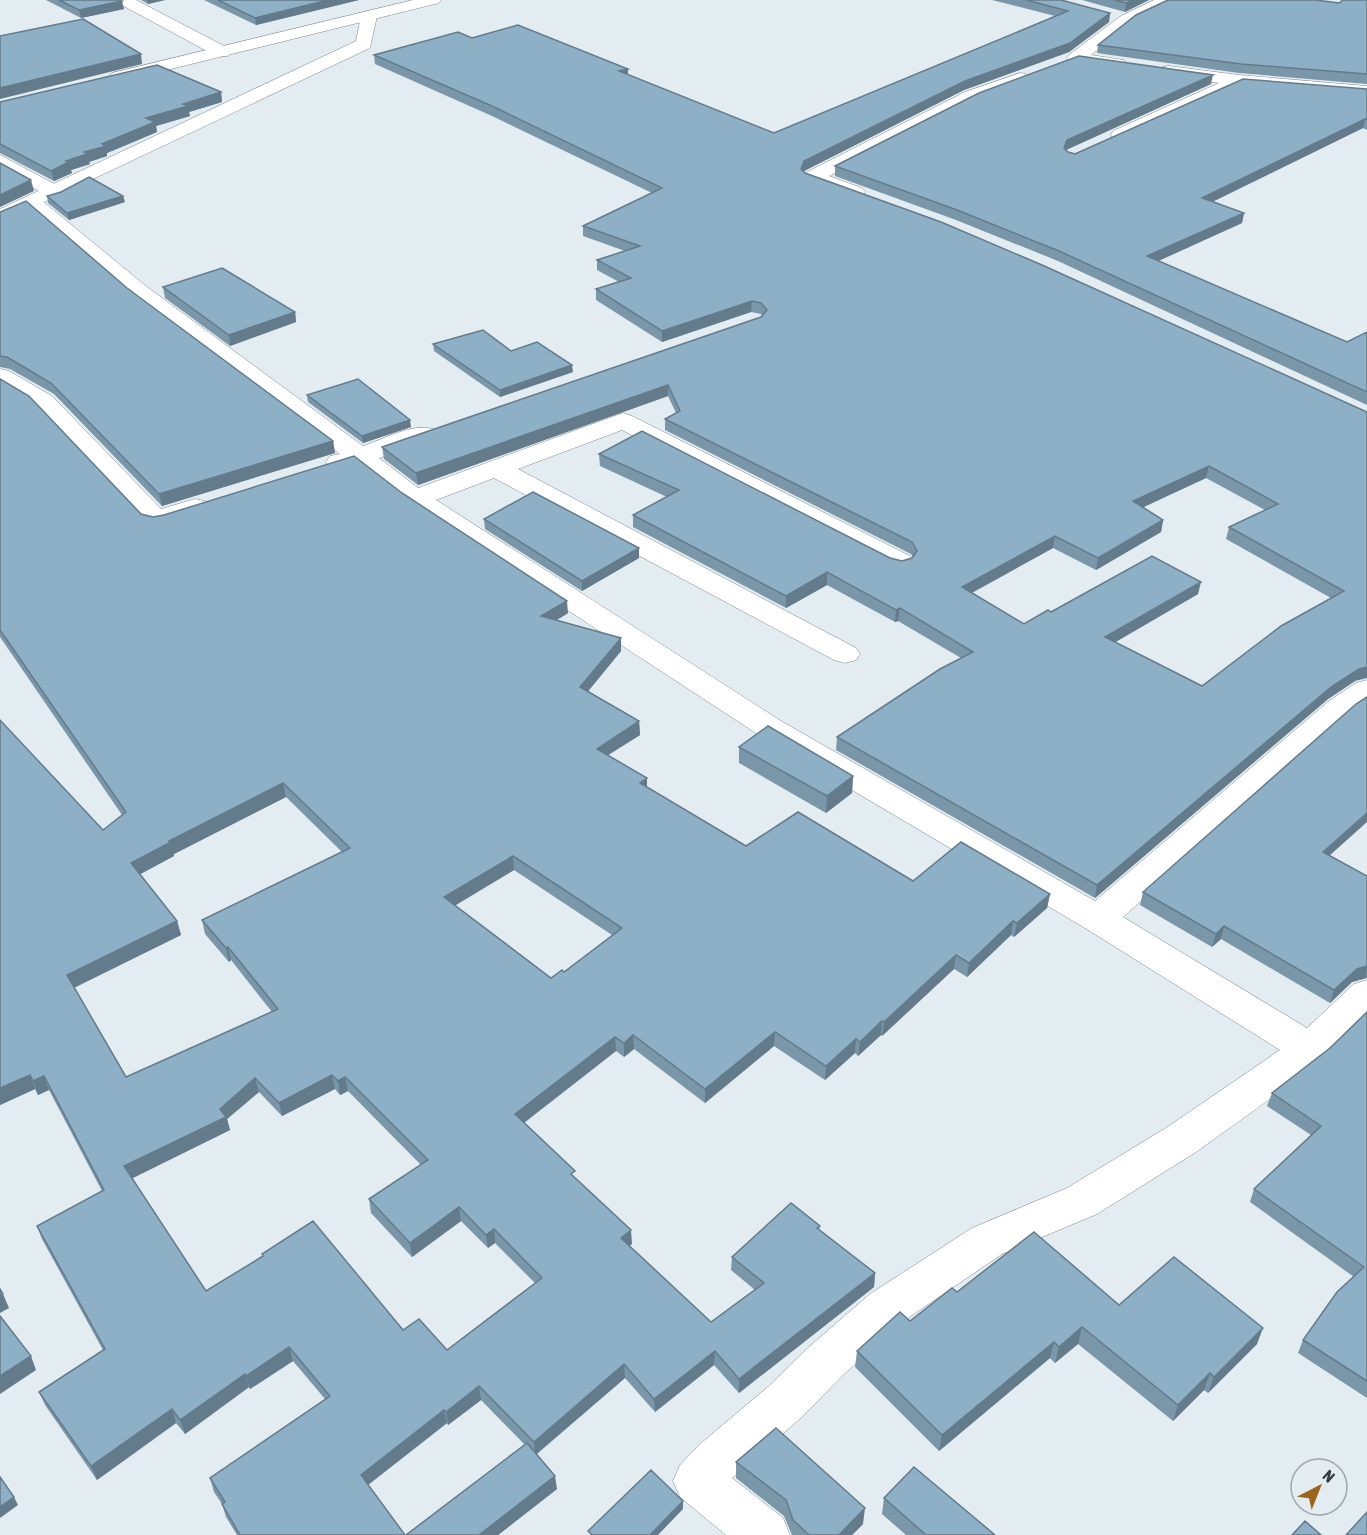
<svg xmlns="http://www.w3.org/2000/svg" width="1367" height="1535" viewBox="0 0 1367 1535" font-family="'Asap Condensed',sans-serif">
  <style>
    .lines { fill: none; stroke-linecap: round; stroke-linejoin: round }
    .minor-casing { stroke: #81898e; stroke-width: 1 }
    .secondary-casing { stroke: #81898e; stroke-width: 1 }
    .primary-casing { stroke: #81898e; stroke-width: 1 }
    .minor { fill: #fff; fill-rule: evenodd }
    .secondary { fill: #fff; fill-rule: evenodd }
    .primary { fill: #fff; fill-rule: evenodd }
    .wall { fill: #7a97aa; fill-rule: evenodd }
    .shaded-wall { fill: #637b8b }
    .building { fill: #8eb0c6; stroke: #637b8b; stroke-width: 1.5; fill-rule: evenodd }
  </style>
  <rect width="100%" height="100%" fill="#e3ecf1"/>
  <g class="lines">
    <!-- minor casing -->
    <g class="minor-casing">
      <path id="minor" d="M116,0h20l92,48 3,4 -3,4h-12l-98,-53z
        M1154,0h21l-2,3 -40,19 -42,33 33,5 3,4 -3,4 -6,1 -48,-7 -3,-4 3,-4 51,-38z
        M1169,66l70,9 128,11v10l-126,-10 -114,53h-14l-2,-4 2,-4 106,-48 -56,-8 -3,-4 3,-4z
        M1020,73l6,1 3,4 -3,4 -49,18 -148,76 33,12 3,4 -3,4h-14l-43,-15 -3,-4 3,-4 160,-81z
        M0,155l62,33 3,4 -3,4h-14l-48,-27z
        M33,197l7,2 107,88 216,159c21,-7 49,-23 70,-17l4,5 -4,5 -54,19 39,30 205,-75 9,3 278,140 4,6 -4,6 -10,3 -10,-3 -268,-138 -104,39 338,179 4,6 -4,6 -11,3 -11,-3 -340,-182 -58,22 345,221 314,180 234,-200 27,-18 11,-3v24l-16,11 -228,202 184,111 47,-44 13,-4v37l-43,43 -128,92 -99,62 -95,40 -100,68 -60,54 -39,40 -71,62 51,40 7,17h-64l-46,-38 -7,-16 7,-16 19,-20 70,-59 41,-40 60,-52 102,-66 95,-40 99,-60 114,-78 -195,-122 -326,-193 -354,-231 -49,-39 -17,5 -9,-2 -4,-6 4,-6 10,-2 -209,-157 -105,-90 -3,-4 3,-4z
        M0,369l9,2 43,25 109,113 34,-10 10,2 4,6c-8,12 -49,21 -63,18l-112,-119 -34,-20z"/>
    </g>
    <!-- secondary casing -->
    <g class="secondary-casing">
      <path id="secondary" d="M369,11l8,5 -7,32 -370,175v-14l356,-168 5,-25z"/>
    </g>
    <!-- primary casing -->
    <g class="primary-casing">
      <path id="primary" d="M413,0h28l-2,3 -321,79 -6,-1 -3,-4 3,-4z"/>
    </g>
    <!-- minor -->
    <use href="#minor" class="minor"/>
    <!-- secondary -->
    <use href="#secondary" class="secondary"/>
    <!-- primary -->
    <use href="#primary" class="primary"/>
  </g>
  <!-- wall -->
  <path class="wall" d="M46,0h74l4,9 -43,9z
    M141,0h24l-17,4z
    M204,0h155l-103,25z
    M992,0h69l49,13 -1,9 -40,30 -105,38 -160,81 1,2 562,239 -12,269 -27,18 -233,199 -259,-148 1,-13 124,-79 -63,-37 -3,1 -68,-37 -41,23 -153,-81v-12l34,-18 -67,-31 -1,-12 291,104 12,3 11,-4 -2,-3 -246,-124v-11l11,-6 -8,-17 -250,89 -34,-26 -2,-12 379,-130 1,-1 -1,-2 -10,-2 -89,30 -66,-42v-11l23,-7 -22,-12v-10l28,-9 -42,-15v-10l69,-33 -160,-77 -117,-52 -1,-9 98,-17 156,31v6l146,58 281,-117zM1206,478l59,32 -36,17 -3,12 105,59 -129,88 -87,-44 83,-48 -147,18 -27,12 -52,-31 81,-45 43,22 65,-38 2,-12 -20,-13z
    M1082,0h67l-24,12z
    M1367,0v84l-128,-11 -142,-20 1,-8 241,-42z
    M1211,84l-145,66 2,2 7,2 292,-65v41l-4,-2 -150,73 31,12 -2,10 -84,38 189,81 20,-10v73l-309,-144 -102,-41 -121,-44v-10z
    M221,92l1,10 -33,10 1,4 -34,10 1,6 -50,21v3l-18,6 1,2 -19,6 1,3 -18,8 -54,-28v-51z
    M47,196l78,6 -56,18 -21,-17z
    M0,212l127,76 206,153 2,12 -173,53 -108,-112 -44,-25 -10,-2z
    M163,287l132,25 1,10 -66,24 -65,-48z
    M433,344l78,7 62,21 -73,25 -66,-46z
    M0,379l141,135 12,3 249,-24 166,120 -11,7 64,18v13l-33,40 51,30 1,14 -32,20 39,33 99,58 167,35 137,13 -3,14 -33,29 -3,-2 -44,42 -13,-8 -72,67 -1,-1 -23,21 -3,-3 -30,27 -51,-34 -69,57 -71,-54 -10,8 -8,-6 -92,72 51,55 57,66 -3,2 82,76 44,-32 -24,-20 1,-13 88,-31 -1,4 56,43 -1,14 -135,106 -25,-28 -59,47 -30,-34 -88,76 20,35 -59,46h-92l119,-90 -44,-45 -33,25 -1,-2 -79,62 37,50h-168l-11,-18 -4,-13 -8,-12 -4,-14 115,-79 -32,-38 -43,28 -1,-2 -64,47 -9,-11 -79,57 -52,-75 -6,-13 64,-42 -61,-111 -5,-13 65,-35 -53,-101 -11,5 -3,-6 -35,16 103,-275 19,-15 -122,-178zM286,797l56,55 -140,68 3,14 24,28 2,-2 41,52 -146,65 -52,-89 107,-53 -4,-14 -37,-47 34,-18v-2zM514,870l98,65 -48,37 -13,6 -96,-73zM335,1089l5,6 8,-4 73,74 -52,34 2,14 41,44 49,-36 27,27 7,-5 40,40 -88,67 -44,-20 -141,-76v3l-56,34 -74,-113 98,-48 -3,-11 32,-27 23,24z
    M307,395l104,32 -48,16 -55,-41z
    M484,519l155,29v10l-57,33 -97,-62z
    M739,747l114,29 -1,17 -26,20 -87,-50z
    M1330,856l37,20v102l-15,4 -22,21 -109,-64 -9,8 -72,-42 3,-13z
    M1367,1012v386l-69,-45 5,-13 51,-63 -104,-75 4,-13 57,-54 -44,-29 5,-13 58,-45z
    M957,1292l162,13 138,39 -49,49 -4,-3 -31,31 -95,-77 -23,19 -5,-5 -111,93 -84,-84 2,-16 53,-30z
    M736,1462l127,62 -11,11h-60l-8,-19 -48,-38z
    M884,1498l111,37h-89l-24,-21z"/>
  <!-- shaded-wall -->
  <path class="shaded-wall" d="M147,0h18l-17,4z
    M328,0h31l-103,25 -1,-7z
    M1133,0h16l-24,12 1,-9z
    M122,1l2,8 -43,9 -2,-8z
    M1110,13l-1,9 -40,30 -105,38 -160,81 -4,7 1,-9 3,-8 161,-80z
    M141,54l1,10 -142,35v-11z
    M628,69v9l-9,-7z
    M1213,75l-2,9 -145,66 -2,-2 3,-8z
    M221,92l1,10 -33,10 1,4 -34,10 1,6 -50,21v3l-18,6 1,2 -19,6 1,3 -18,8 -3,-10 15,-10 36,-17 44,-26 37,-14z
    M1365,119l-2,9 -163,80 2,-10z
    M31,180l3,11 -34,16v-12z
    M123,196l2,6 -56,18 -2,-7z
    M1244,213l-2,10 -97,44 2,-11z
    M752,301l-1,11 -89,30v-11z
    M295,312l1,10 -66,24 -1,-11z
    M572,365l1,7 -73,25v-7z
    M668,385v11l-250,89 -2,-12z
    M410,420l1,7 -48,16 -1,-7z
    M333,441l2,12 -173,53 -3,-12z
    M1209,466l-3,12 -75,35 2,-12z
    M1163,520l-2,12 -65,38 2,-12z
    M1055,536l-2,12 -93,51 2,-12z
    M639,548v10l-57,33v-10z
    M827,572v13l-41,23v-12z
    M1201,582l-3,12 -96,56 3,-13z
    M567,601l1,12 -26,16 -1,-13z
    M900,608l-2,13 -3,1 1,-12z
    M621,638v13l-40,49 -1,-13z
    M1367,667v11l-12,3 -27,18 -233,199 2,-13 234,-198 28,-18z
    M639,721l1,14 -43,27v-13z
    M853,776l-1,17 -26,20 1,-17z
    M647,778v14l-7,-9z
    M283,783l3,14 -112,57v2l-39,21 -4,-14 38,-22z
    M1367,813v9l-48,43 4,-13z
    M513,856l1,14 -68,41 -2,-14z
    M1050,894l-3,14 -33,29 3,-14z
    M177,921l4,14 -110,54 -4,-14z
    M1013,921l-2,14 -44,42 2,-14z
    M1224,926l-3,13 -9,8 4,-13z
    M228,947l3,13 -2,2 -3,-14z
    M956,955l-2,14 -72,67 2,-14z
    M1367,966l-1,12 -14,4 -22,21 4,-13 23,-21z
    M882,1021l-1,14 -23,21 2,-14z
    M775,1032l-1,14 -69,57v-14z
    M633,1035l1,14 -10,8v-14z
    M615,1037l1,14 -99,77 -2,-14z
    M856,1039l-1,14 -30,27 1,-14z
    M30,1075l5,14 -35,16v-17z
    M332,1075l3,14 -53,27 -3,-13z
    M44,1076l5,14 -11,5 -5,-14z
    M345,1077l3,14 -8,4 -2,-14z
    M255,1078l4,14 -32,27 3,11 -101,50 -5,-14 96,-57z
    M459,1207l2,14 -49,36 -2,-14z
    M494,1229l1,14 -7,5 -2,-13z
    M631,1230l1,14 -11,8v-14z
    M875,1273l-1,14 -135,106v-14z
    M3,1294l6,14 -9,5v-17z
    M1082,1327l-4,17 -23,19 4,-16z
    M1263,1328l-6,16 -49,49 6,-16z
    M1054,1342l-4,16 -111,93 3,-16z
    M289,1347l4,14 -43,28 -4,-13z
    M715,1351l-1,14 -59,47 -1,-13z
    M31,1356l5,14 -36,24v-18z
    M624,1364l1,14 -90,77 -1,-13z
    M1210,1373l-6,17 -31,31 5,-16z
    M245,1374l4,13 -64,47 -5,-14z
    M479,1386l2,14 -33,25 -2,-13z
    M172,1409l4,14 -79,57 -6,-14z
    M444,1410l3,13 -83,65 -3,-13z
    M555,1476l2,13 -59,46h-19z
    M14,1497l4,8 -18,13v-11z
    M683,1501v8l-25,26h-8z
    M865,1508l-2,16 -11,11h-13z"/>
  <!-- building -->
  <path class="building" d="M59,0h61l2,1 -43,9z
    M218,0h110l-73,18z
    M1026,0h35l49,13 -40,30 -105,38 -161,80 -3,8 4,4 136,49 101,43 325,147v255l-8,2 -28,18 -234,198 -260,-148 103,-68 33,-17 -73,-44 -4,2 -69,-38 -41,24 -153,-81 46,-25 -80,-36 43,-23 248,127 12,3 10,-3 5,-7 -5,-9 -247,-123 15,-8 -12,-26 -252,88 -34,-26 379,-130 6,-7 -6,-7 -9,-2 -90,30 -66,-42 35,-11 -34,-18 43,-14 -57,-20 79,-38 -170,-82 -118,-51 84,-23 14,6 46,-13 110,44 -9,2 155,62 294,-122zM1209,466l69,38 -49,23 115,64 -63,35 -79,60 -97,-49 96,-55 -49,-26 -101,56 -3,-2 -24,14 -62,-37 93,-51 43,22 65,-38 -30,-19z
    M1114,0h19l-7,3z
    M1168,0h148l23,3 4,-3h24v74l-126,-10 -143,-19 38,-30z
    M83,19l58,35 -141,34v-52z
    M1079,56l134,19 -146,65 -3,8 4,4 7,2 168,-75 124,10v30h-2l-163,79 42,15 -97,43 200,86 20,-10v60l-308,-141 -102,-41 -122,-44 144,-73z
    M157,65l64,27 -38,12 5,2 -42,12 9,4 -53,22 3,2 -2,1 -19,5 3,2 -21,7 3,1 -18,9 -51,-27v-42z
    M0,163l31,17 -31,15z
    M89,177l34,19 -56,17 -20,-17 14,-4z
    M26,201l101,87 206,153 -174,53 -108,-111 -44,-26 -7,-1v-144z
    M222,268l73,44 -66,23 -66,-48z
    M483,330l28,21 26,-9 35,23 -72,25 -67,-46z
    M0,379l29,17 112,118 12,3 11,-2 190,-59 48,37 165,108 -26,15 80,22 -41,49 59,34 -42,28 50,29 -7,5 106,63 52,-34 115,69 48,-39 89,52 -33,29 -4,-2 -44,42 -13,-8 -72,67 -2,-1 -22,21 -4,-3 -30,27 -51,-34 -70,57 -72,-54 -9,8 -9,-6 -100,77 60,57 -4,3 60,56 -10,8 90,84 53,-39 -32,-26 59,-54 29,23 -3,2 58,45 -136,106 -24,-28 -61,48 -30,-35 -90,78 -55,-56 -33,26 -2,-2 -83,65 44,60h-165l-18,-31 3,-2 -15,-24 120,-82 -41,-49 -43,29 -1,-2 -65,46 -8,-11 -81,57 -52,-74 66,-43 -68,-123 67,-36 -60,-114 -11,5 -3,-6 -30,13v-368l103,110 23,-18 -126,-182zM283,783l67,65 -148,72 24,28 2,-1 50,62 -152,68 -59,-102 110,-54 -46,-58 40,-21 -2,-1zM513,856l109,72 -58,44 -2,-2 -11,8 -107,-81zM332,1075l6,6 7,-4 83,83 -59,39 41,44 49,-36 27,28 8,-6 48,49 -95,72 -28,-31 -16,11 -90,-109 -51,33 1,2 -57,35 -82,-125 102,-49 -6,-8 35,-31 24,25z
    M358,379l52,41 -48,16 -55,-41z
    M533,492l106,56 -57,33 -98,-62z
    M1367,697v116l-44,39 44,24v90l-10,3 -23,21 -110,-64 -8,8 -73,-42 213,-188z
    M768,726l85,50 -26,20 -88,-49z
    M1367,1012v369l-64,-41 34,-48 27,-25 -110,-78 67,-63 -49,-33 58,-45z
    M1034,1232l85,73 55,-48 89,71 -49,49 -4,-4 -32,32 -96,-78 -23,20 -5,-5 -112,93 -85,-84 43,-39 10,9 42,-33 5,4z
    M0,1289l3,5 -3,2z
    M0,1316l31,40 -31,20z
    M776,1428l89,80 -26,27h-30l-16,-15 -7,-20 -50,-38z
    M527,1443l28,33 -76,59h-73z
    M914,1467l81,68h-69l-42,-37z
    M651,1470l32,31 -33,34h-58l-4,-4z
    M0,1477l14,20 -14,10z
    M1367,1512v23h-21z
    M1305,1521l16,14h-29z"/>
  <!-- north arrow -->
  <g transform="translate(1319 1487) rotate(42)"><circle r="28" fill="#e3ecf1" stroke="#9fa6a9" stroke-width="1.5"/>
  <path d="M0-4.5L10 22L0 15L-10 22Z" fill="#9b651e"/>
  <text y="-9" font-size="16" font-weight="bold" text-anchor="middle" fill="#383c3e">N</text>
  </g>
</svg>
